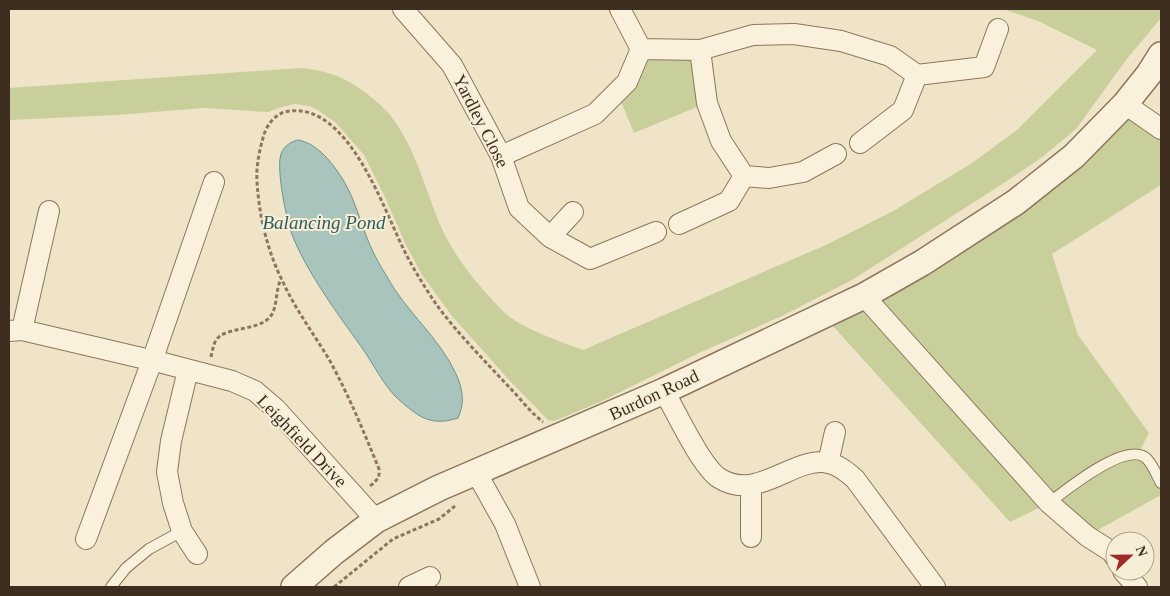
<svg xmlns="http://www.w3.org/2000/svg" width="1170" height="596" viewBox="0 0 1170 596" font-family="'Times New Roman',serif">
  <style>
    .green { fill: #c9cf9b }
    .water { fill: #a9c4bc; stroke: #6f938a }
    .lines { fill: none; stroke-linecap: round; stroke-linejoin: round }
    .service-casing { stroke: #8d765c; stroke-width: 12 }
    .minor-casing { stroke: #8d765c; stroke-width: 22 }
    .tertiary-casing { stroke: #8d765c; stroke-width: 28 }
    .path { stroke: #8d765c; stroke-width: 3; stroke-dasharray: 4 2.5; stroke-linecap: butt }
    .service { stroke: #faf1dc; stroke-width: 10 }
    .minor { stroke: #faf1dc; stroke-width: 20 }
    .tertiary { stroke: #faf1dc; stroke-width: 25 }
    .labels { text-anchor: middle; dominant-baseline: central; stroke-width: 4; stroke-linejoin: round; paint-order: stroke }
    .street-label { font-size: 18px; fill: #3d2e20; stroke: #f7eed8 }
    .water-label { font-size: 19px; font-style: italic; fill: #2f5d5a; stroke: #f7eed8 }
  </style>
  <rect width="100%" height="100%" fill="#f0e4c8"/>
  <!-- green -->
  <path class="green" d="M1003,9h158v9l-35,42 -50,69 -35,29 -40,27 -149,95 -68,35 -85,38 -99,49 -46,19 -6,-1 -39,-40 -57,-64 -30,-41 -17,-32 -21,-48 -20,-40 -29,-33 -19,-13 -7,-3 -14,-2 -13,3 -14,5 -64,-4 -87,7 -108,5v-32l291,-20c25,2 46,9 66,25 10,8 20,16 27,26 26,35 34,80 53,118 14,27 36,53 58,75 17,17 56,29 79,38l245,-106 67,-34 77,-47 45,-33 80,-80 -59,-29z
    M641,49l59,1 7,53 -73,30 -17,-41z
    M1125,104l36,25v56l-109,69 26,81 71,98 -11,21 23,29v12l-74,41 -38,-33 -39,19 -187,-207 99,-52z"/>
  <!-- water -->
  <path class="water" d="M298,140c18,3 32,20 42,35 13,19 19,42 27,63 5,13 12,26 19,37 19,36 54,63 70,99 7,15 9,29 2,44 -11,4 -25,5 -36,-1 -7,-3 -22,-16 -27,-21 -12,-13 -21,-30 -30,-44 -25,-35 -59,-80 -74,-120 -5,-16 -15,-63 -10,-78 3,-8 9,-12 17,-14z"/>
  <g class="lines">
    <!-- service casing -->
    <g class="service-casing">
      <path id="service" d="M1049,503c17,-13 79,-64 98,-44 6,6 10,17 14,24
        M111,587l15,-19 23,-19 33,-18"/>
    </g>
    <!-- minor casing -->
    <g class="minor-casing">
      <path id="minor" d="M403,9l49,56 49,91 18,52 31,29 40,22 66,-27
        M641,49l59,1 53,-15 41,-1 47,7 49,15 27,19 67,-8 14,-38
        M700,50l7,53 14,38 23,35 25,2 34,-6 33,-18
        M1125,104l36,25
        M860,143l43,-33 14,-35
        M501,156l94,-42 32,-32 14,-33 -21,-40
        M679,224l50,-23 15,-25
        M550,237l23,-25
        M864,296l185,207 38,33 25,16 3,5
        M22,330l27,-119
        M9,331l13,-1 141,33 69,18 23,10 21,18 100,111
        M188,370l-17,71 -4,31 6,31 9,28 15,23
        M664,391c12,21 37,75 55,87 39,25 75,-23 110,-15 10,2 18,9 26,16l80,108
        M828,463l7,-31
        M476,472l29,52 25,63
        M751,486v51
        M86,539l66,-178 62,-179
        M1123,571l14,16
        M409,587l21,-10"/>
    </g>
    <!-- tertiary casing -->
    <g class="tertiary-casing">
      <path id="tertiary" d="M294,587l40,-35 42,-32 63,-32 225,-97 200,-95 58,-33 94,-61 58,-46 51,-52 24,-30 12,-19"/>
    </g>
    <!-- path -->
    <path class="path" d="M211,357c1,-5 2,-10 4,-15 7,-16 42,-10 55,-25 8,-10 5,-26 11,-38
      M370,486c7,-6 10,-8 9,-17 -15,-37 -30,-73 -49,-108 -16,-27 -35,-52 -48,-81 -15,-30 -23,-65 -25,-98 -1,-15 2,-30 6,-44 3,-13 13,-26 27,-27 58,-7 93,96 113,137 9,19 21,38 33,56 21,29 48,56 73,83 11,11 21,25 34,35
      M334,587l59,-48 46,-20 16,-13"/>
    <!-- service -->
    <use href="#service" class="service"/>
    <!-- minor -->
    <use href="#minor" class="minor"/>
    <!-- tertiary -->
    <use href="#tertiary" class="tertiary"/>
  </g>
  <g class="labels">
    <!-- street labels -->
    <g class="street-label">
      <text transform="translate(481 121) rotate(63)">Yardley Close</text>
      <text transform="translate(654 395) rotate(-25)">Burdon Road</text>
      <text transform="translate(302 441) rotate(46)">Leighfield Drive</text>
    </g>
    <!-- water labels -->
    <g class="water-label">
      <text x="324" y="222">Balancing Pond</text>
    </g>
  </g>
  <!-- border -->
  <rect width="1170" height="596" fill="none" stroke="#3d2e20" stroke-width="20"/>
  <!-- north arrow -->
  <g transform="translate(1130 556) rotate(68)"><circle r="24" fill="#f7eed8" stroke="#ada18e"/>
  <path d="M0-4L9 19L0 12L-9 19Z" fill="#9e2a2b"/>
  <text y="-8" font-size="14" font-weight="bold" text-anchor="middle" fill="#3d2e20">N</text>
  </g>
</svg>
